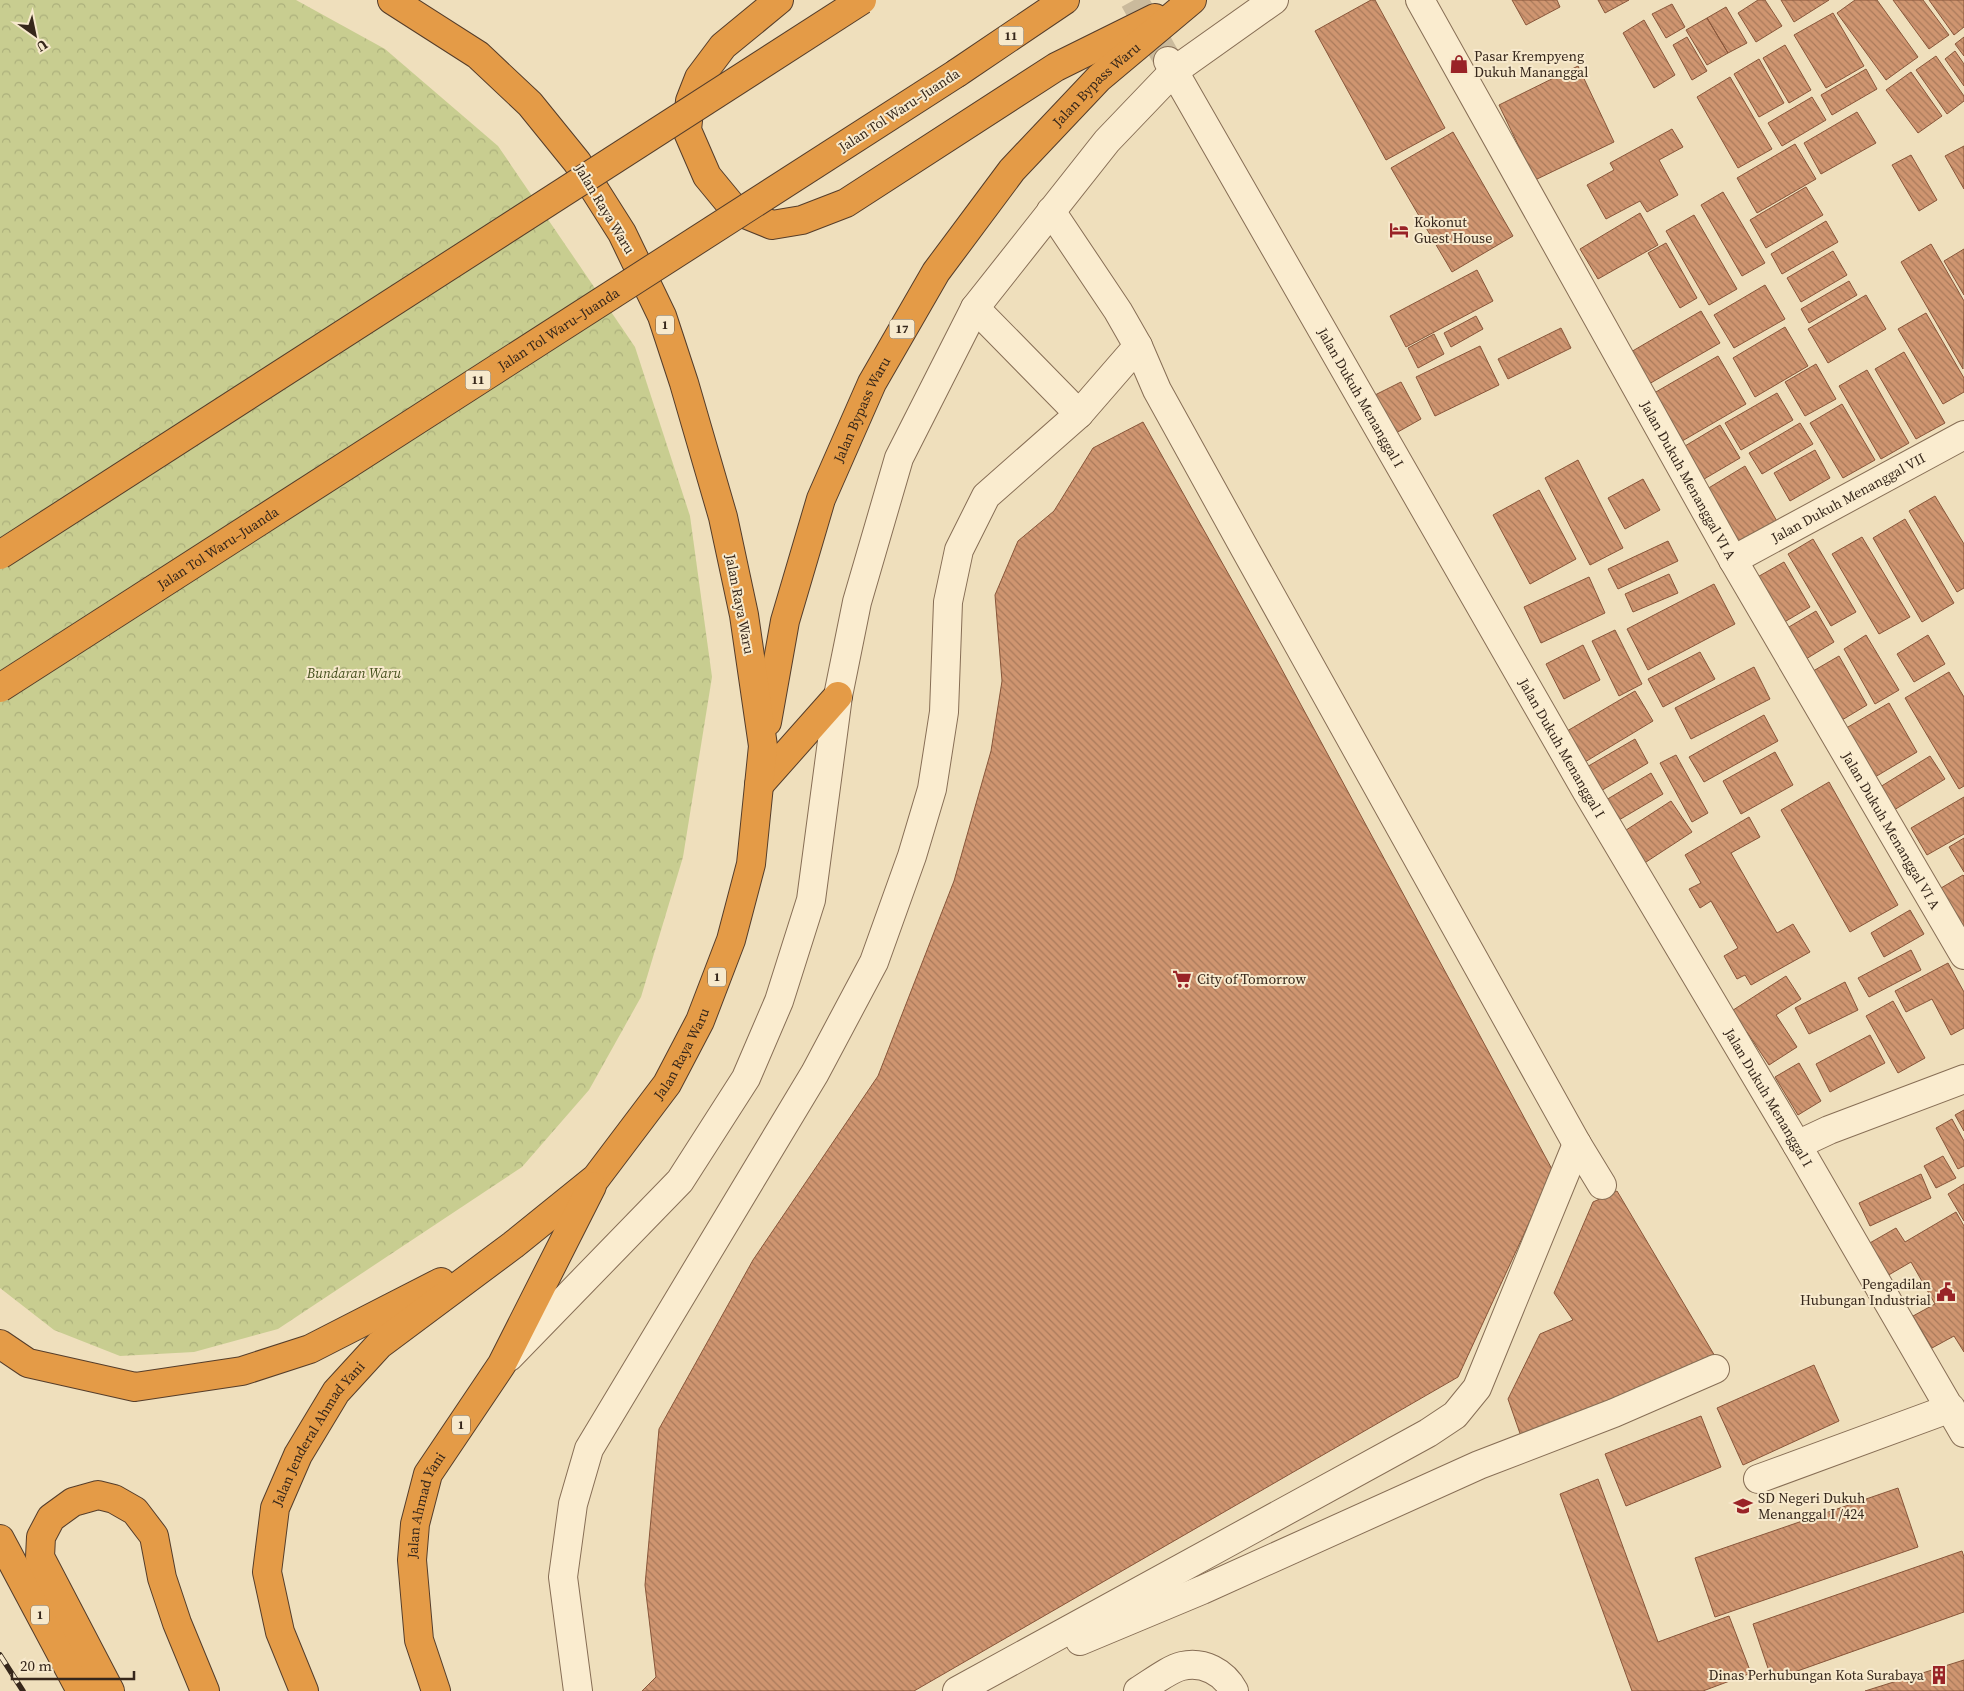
<svg xmlns="http://www.w3.org/2000/svg" width="1964" height="1691" viewBox="0 0 1964 1691" font-family="'Source Serif 4',serif">
  <style>
    .forest { fill: url(#forest-crowns) }
    .building { fill: url(#building-back-hatch); stroke: #88563a }
    .lines { fill: none; stroke-linecap: round; stroke-linejoin: round }
    .minor-tunnel { stroke: #caba9c; stroke-width: 28; stroke-dasharray: 28 14; stroke-linecap: butt }
    .minor-casing { stroke: #876e55; stroke-width: 30 }
    .highway-casing { stroke: #553d2a; stroke-width: 30 }
    .minor { stroke: #faeccf; stroke-width: 28 }
    .highway { stroke: #e49b47; stroke-width: 28 }
    .rail-casing { stroke: #36271b; stroke-width: 5.5 }
    .rail { stroke: #f7e9cc; stroke-width: 4; stroke-dasharray: 11; stroke-linecap: butt }
    .highway-bridge-casing { stroke: #553d2a; stroke-width: 30; stroke-linecap: butt }
    .highway-bridge { stroke: #e49b47; stroke-width: 28 }
    .labels { text-anchor: middle; dominant-baseline: central; stroke-width: 4; stroke-linejoin: round; paint-order: stroke }
    .shield { fill: #f7e9cc; stroke: #706150; stroke-width: 1 }
    .shield-label { font-size: 12px; font-weight: bold; fill: #36271b }
    .poi-label { font-size: 14px; fill: #36271b; stroke: #f7e9cc; text-anchor: start }
    .street-label { font-size: 14px; fill: #36271b; stroke: #f7e9cc }
    .park-label { font-size: 14px; font-style: italic; fill: #485320; stroke: #f7e9cc }
  </style>
  <defs>
    <pattern id="forest-crowns" width="20" height="18" patternUnits="userSpaceOnUse" patternTransform="scale(1.25)"><rect width="20" height="18" fill="#c8cd90"/><path d="M2 6a3 3 0 1 1 6 0M12 15a3 3 0 1 1 6 0" fill="none" stroke="#acb07c"/></pattern>
    <pattern id="building-back-hatch" width="6" height="6" patternUnits="userSpaceOnUse" patternTransform="scale(1.25)"><rect width="6" height="6" fill="#cf9570"/><path d="M-1 5l2 2M0 0l6 6M5-1l2 2" fill="none" stroke="#a97a5b"/></pattern>
  </defs>
  <rect width="100%" height="100%" fill="#efdfbc"/>
  <!-- forest -->
  <path class="forest" d="M0,0h296l89,49 113,97 137,201 55,169 22,161 -29,180 -42,140 -52,93 -67,77 -244,162 -84,23 -74,4 -66,-26 -54,-42z"/>
  <!-- building -->
  <path class="building" d="M1371,0h4l70,128 -59,32 -71,-129z
    M1512,0h45l3,7 -34,18z
    M1598,0h31l-24,13z
    M1758,0h7l17,26 -26,16 -18,-29z
    M1781,0h48l-35,22z
    M1855,0h22l41,57 -32,23 -49,-67z
    M1893,0h30l26,35 -20,14z
    M1929,0h35v27l-10,8z
    M1672,4l13,23 -19,11 -14,-24z
    M1726,7l21,36 -19,10 -21,-35z
    M1833,13l31,53 -38,22 -32,-53z
    M1707,18l21,35 -21,12 -21,-35z
    M1644,20l31,55 -21,13 -31,-55z
    M1687,37l20,34 -15,9 -19,-35z
    M1964,37v19l-9,-12z
    M1785,45l26,45 -22,13 -26,-45z
    M1955,51l9,13v22l-19,-27z
    M1936,56l28,40v5l-17,13 -31,-44z
    M1759,59l25,44 -25,14 -25,-43z
    M1578,66l36,76 -79,38 -36,-75z
    M1866,69l11,20 -45,26 -11,-20z
    M1911,72l31,44 -24,17 -32,-43z
    M1730,77l42,72 -34,19 -41,-71z
    M1812,97l14,23 -44,26 -14,-23z
    M1857,112l19,31 -55,31 -17,-31z
    M1672,129l11,18 -24,13 19,35 -31,17 -7,-11 -34,18 -19,-34 27,-15 -4,-7z
    M1453,132l60,104 -61,36 -61,-104z
    M1795,144l21,35 -59,34 -20,-35z
    M1964,146v43l-19,-33z
    M1911,155l26,45 -18,11 -27,-46z
    M1806,187l17,28 -57,33 -16,-28z
    M1723,192l42,71 -23,13 -41,-71z
    M1640,213l18,32 -60,34 -18,-30z
    M1694,215l43,74 -28,16 -43,-74z
    M1826,221l12,21 -56,32 -11,-20z
    M1666,243l31,55 -17,10 -32,-55z
    M1931,244l33,57 -1,68 -62,-107z
    M1964,249v46l-20,-34z
    M1833,251l14,24 -46,27 -14,-24z
    M1477,270l16,31 -87,46 -16,-31z
    M1849,281l8,14 -48,28 -8,-14z
    M1765,285l20,34 -51,29 -20,-33z
    M1866,295l20,34 -58,34 -20,-34z
    M1701,311l19,32 -78,45 -18,-32z
    M1926,313l38,65v14l-21,12 -45,-75z
    M1476,316l7,13 -32,18 -7,-14z
    M1785,327l23,39 -53,31 -22,-39z
    M1561,328l10,20 -63,31 -10,-20z
    M1434,334l10,20 -26,14 -10,-20z
    M1480,346l19,39 -64,31 -19,-39z
    M1904,352l41,71 -29,16 -41,-70z
    M1718,356l28,48 -69,40 -28,-48z
    M1816,364l20,35 -31,17 -20,-34z
    M1867,370l42,73 -28,16 -42,-73z
    M1401,382l20,37 -25,14 -21,-38z
    M1777,393l16,27 -52,30 -16,-27z
    M1842,404l33,56 -32,18 -33,-55z
    M1143,422l131,233 279,516 -95,206 -544,314h-272l14,-14 -11,-92 14,-156 94,-169 125,-184 76,-195 37,-130 11,-70 -7,-86 23,-54 36,-30 39,-63z
    M1800,423l13,21 -51,30 -13,-21z
    M1720,425l20,33 -41,24 -19,-33z
    M1815,450l15,28 -40,23 -16,-28z
    M1578,460l45,88 -33,17 -45,-87z
    M1745,466l33,57 -48,28 -33,-56z
    M1643,479l17,31 -35,19 -17,-31z
    M1539,490l37,69 -46,25 -37,-69z
    M1935,496l29,48v44l-7,4 -48,-81z
    M1905,519l49,84 -32,19 -49,-84z
    M1862,537l48,80 -31,17 -47,-80z
    M1813,539l43,73 -25,14 -43,-72z
    M1668,541l10,20 -60,28 -10,-20z
    M1784,562l26,45 -29,17 -27,-45z
    M1669,574l9,19 -45,19 -8,-18z
    M1589,577l16,36 -64,30 -17,-36z
    M1714,584l21,40 -87,46 -21,-41z
    M1816,611l18,31 -38,23 -19,-31z
    M1615,630l27,54 -23,12 -27,-55z
    M1866,635l33,55 -24,14 -31,-55z
    M1928,635l17,29 -31,18 -17,-28z
    M1583,645l17,35 -36,19 -18,-35z
    M1700,652l15,27 -52,28 -15,-28z
    M1839,656l28,49 -30,18 -29,-49z
    M1754,667l16,32 -79,40 -16,-31z
    M1949,672l15,25v89l-5,3 -54,-91z
    M1635,691l18,30 -73,44 -18,-31z
    M1889,703l28,49 -52,31 -29,-49z
    M1764,715l14,26 -74,41 -15,-25z
    M1635,739l13,24 -49,29 -14,-24z
    M1775,752l18,33 -52,29 -18,-33z
    M1676,755l32,58 -16,9 -32,-59z
    M1930,756l15,23 -51,31 -14,-23z
    M1651,773l12,21 -44,26 -13,-20z
    M1829,782l69,123 -48,27 -69,-122z
    M1964,797v37l-37,21 -16,-27z
    M1671,801l21,31 -52,34 -20,-32z
    M1749,817l11,20 -29,16 46,80 16,-9 17,28 -59,33 -6,-10 -8,4 -13,-23 14,-8 -27,-47 -11,7 -11,-19 12,-6 -16,-28z
    M1964,838v34l-15,-25z
    M1963,875l1,1v55l-28,-40z
    M1910,910l14,24 -40,23 -13,-24z
    M1911,950l10,20 -52,27 -11,-19z
    M1948,963l16,29v36l-13,7 -19,-36 -26,13 -11,-21z
    M1786,976l15,23 -25,16 21,32 -28,18 -22,-33 -6,3 -14,-21z
    M1845,982l13,28 -49,24 -14,-26z
    M1893,1001l32,57 -27,15 -32,-57z
    M1870,1035l15,28 -55,29 -14,-28z
    M1799,1063l22,38 -23,14 -23,-38z
    M1964,1110v21l-9,-16z
    M1952,1119l12,22v25l-6,3 -22,-41z
    M1943,1156l13,22 -20,10 -12,-22z
    M1921,1174l10,24 -61,28 -11,-23z
    M1964,1184v37l-16,-27z
    M1617,1191l102,172 -196,79 -15,-43 32,-65 33,-14 -19,-27 39,-91z
    M1956,1212l8,14v126l-10,-16 -22,12 -19,-32 22,-12 -24,-42 -31,18 -19,-32 35,-20 9,14z
    M1814,1365l25,56 -96,44 -26,-57z
    M1701,1416l20,51 -95,39 -21,-52z
    M1598,1479l60,163 71,-26 22,57 -48,18h-71l-72,-197z
    M1898,1488l20,59 -203,70 -20,-59z
    M1962,1551l2,6v55l-192,68 -19,-56z
    M1964,1660v31h-99z"/>
  <g class="lines">
    <!-- minor-tunnel -->
    <path class="minor-tunnel" d="M1134,0l34,61"/>
    <!-- minor casing -->
    <g class="minor-casing">
      <g id="minor">
        <path id="s1" d="M1420,0l313,560 231,395"/>
        <path id="s2" d="M1168,61l419,731 210,353 167,288"/>
        <path d="M1051,211l67,100 20,35 19,44 88,159 332,595 25,41"/>
        <path d="M975,308l104,106"/>
        <path id="s3" d="M1733,560l231,-125"/>
        <path d="M1797,1145l32,-15 135,-51"/>
        <path d="M509,1357l171,-176 66,-103 33,-77 32,-101 27,-204 19,-94 42,-144 76,-150 132,-167 67,-70 100,-71"/>
        <path d="M1758,1479l193,-71"/>
        <path d="M1080,1641l122,-51 277,-125 135,-52 101,-44"/>
        <path d="M578,1691l-15,-114 10,-73 16,-55 226,-376 59,-111 38,-106 20,-67 12,-77 4,-110 11,-52 27,-54 93,-82 59,-68"/>
        <path d="M957,1691l471,-258 27,-18 22,-27 100,-244"/>
        <path d="M1138,1691c12,-7 31,-22 44,-25 21,-5 42,6 52,25"/>
      </g>
    </g>
    <!-- highway casing -->
    <g class="highway-casing">
      <g id="highway">
        <path d="M779,0l-56,46 -24,32 -9,23 -3,29 20,46 28,34 37,15 30,-5 44,-17 210,-136 99,-49"/>
        <path d="M957,73l108,-73"/>
        <path id="s4" d="M767,722l18,-101 36,-122 51,-116 64,-111 76,-102 87,-92 93,-78"/>
        <path d="M759,785l79,-89"/>
        <path d="M0,1344l28,19 107,24 107,-16 68,-22 131,-67"/>
        <path d="M0,1539l81,152"/>
        <path d="M110,1691l-70,-134 1,-20 10,-19 22,-16 25,-7 16,4 21,12 19,25 8,42 15,45 28,68"/>
        <path id="s5" d="M304,1691l-24,-59 -13,-60 8,-64 23,-53 38,-63 43,-47 134,-100 83,-67 71,-94 33,-63 31,-81 20,-76 12,-118 -19,-131 -21,-98 -39,-134 -22,-67 -40,-83 -45,-71 -47,-58 -52,-49 -86,-55"/>
        <path id="s6" d="M436,1691l-17,-51 -7,-80 3,-36 13,-50 74,-110 90,-178"/>
      </g>
    </g>
    <!-- minor -->
    <use href="#minor" class="minor"/>
    <!-- highway -->
    <use href="#highway" class="highway"/>
    <!-- rail casing -->
    <g class="rail-casing">
      <path id="rail" d="M0,1655l23,36"/>
    </g>
    <!-- rail -->
    <use href="#rail" class="rail"/>
    <!-- highway-bridge casing -->
    <g class="highway-bridge-casing">
      <g id="highway-bridge">
        <path d="M0,555l862,-555"/>
        <path id="s7" d="M0,688l957,-615"/>
      </g>
    </g>
    <!-- highway-bridge -->
    <use href="#highway-bridge" class="highway-bridge"/>
  </g>
  <!-- icons -->
  <defs>
    <g id="shop-bare" transform="scale(1.5)"><path d="M-5-2.5h2.3a2.7 3.5 0 0 1 5.4 0H5L5.5 6h-11ZM-1.5-2.5h3a1.5 2.3 0 0 0-3 0Z" fill="#992327" stroke="#f7e9cc" stroke-width="2.5" paint-order="stroke"/></g>
    <g id="hotel-bare" transform="scale(1.5)"><path d="M-6-4.5h1.5V1H6V5H4.5V3h-9V5H-6ZM-4 0a1.8 1.8 0 1 1 3.6 0ZM.5 0V-2.5h3Q6-2.5 6 0Z" fill="#992327" stroke="#f7e9cc" stroke-width="2.5" paint-order="stroke"/></g>
    <g id="supermarket-bare" transform="scale(1.5)"><path d="M-6-5.5h2.5l.6 2H6L4.5 2H-2.5L-4.4-4H-6ZM-1.5 3.2a1.3 1.3 0 1 0 .1 0ZM3 3.2a1.3 1.3 0 1 0 .1 0Z" fill="#992327" stroke="#f7e9cc" stroke-width="2.5" paint-order="stroke"/></g>
    <g id="civic-bare" transform="scale(1.5)"><path d="M-.6-6.5H3V-4.5H.6V-3L4-1V1h2V6H-6V1h2V-1L-.6-3ZM-1.2 2.5V6h2.4V2.5Z" fill="#992327" stroke="#f7e9cc" stroke-width="2.5" paint-order="stroke"/></g>
    <g id="school-bare" transform="scale(1.5)"><path d="M0-5L7-2L0 1L-7-2ZM-4 1L0 2.5L4 1V4Q0 6-4 4Z" fill="#992327" stroke="#f7e9cc" stroke-width="2.5" paint-order="stroke"/></g>
    <g id="building-bare" transform="scale(1.5)"><path d="M-4-6H4V6H1V3H-1V6H-4ZM-2.5-4.3h1.7v1.8h-1.7ZM.8-4.3h1.7v1.8H.8ZM-2.5-1h1.7V.8h-1.7ZM.8-1h1.7V.8H.8Z" fill="#992327" stroke="#f7e9cc" stroke-width="2.5" paint-order="stroke"/></g>
  </defs>
  <g fill-rule="evenodd">
    <use href="#shop-bare" x="1459" y="64"/>
    <use href="#hotel-bare" x="1399" y="230"/>
    <use href="#supermarket-bare" x="1182" y="979"/>
    <use href="#civic-bare" x="1946" y="1292"/>
    <use href="#school-bare" x="1743" y="1506"/>
    <use href="#building-bare" x="1939" y="1675"/>
  </g>
  <g class="labels">
    <!-- shield labels -->
    <g class="shield">
      <rect x="998.5" y="26.5" width="25" height="19" rx="4"/>
      <rect x="656" y="315.5" width="18" height="19" rx="4"/>
      <rect x="889.5" y="319.5" width="25" height="19" rx="4"/>
      <rect x="465.5" y="370.5" width="25" height="19" rx="4"/>
      <rect x="708" y="967.5" width="18" height="19" rx="4"/>
      <rect x="452" y="1415.5" width="18" height="19" rx="4"/>
      <rect x="31" y="1605.5" width="18" height="19" rx="4"/>
    </g>
    <g class="shield-label">
      <text x="1011" y="36">11</text>
      <text x="665" y="325">1</text>
      <text x="902" y="329">17</text>
      <text x="478" y="380">11</text>
      <text x="717" y="977">1</text>
      <text x="461" y="1425">1</text>
      <text x="40" y="1615">1</text>
    </g>
    <!-- poi labels -->
    <g class="poi-label">
      <text x="1474" y="56">Pasar Krempyeng<tspan x="1474" dy="16">Dukuh Mananggal</tspan></text>
      <text x="1414" y="222">Kokonut<tspan x="1414" dy="16">Guest House</tspan></text>
      <text x="1197" y="979">City of Tomorrow</text>
      <text x="1931" y="1284" text-anchor="end">Pengadilan<tspan x="1931" dy="16">Hubungan Industrial</tspan></text>
      <text x="1758" y="1498">SD Negeri Dukuh<tspan x="1758" dy="16">Menanggal I /424</tspan></text>
      <text x="1924" y="1675" text-anchor="end">Dinas Perhubungan Kota Surabaya</text>
    </g>
    <!-- street labels -->
    <g class="street-label">
      <text stroke="none"><textPath href="#s4" startOffset="732">Jalan Bypass Waru</textPath></text>
      <text transform="translate(899 110) rotate(-33)">Jalan Tol Waru–Juanda</text>
      <text transform="translate(605 209) rotate(59)">Jalan Raya Waru</text>
      <text stroke="none"><textPath href="#s7" startOffset="664">Jalan Tol Waru–Juanda</textPath></text>
      <text stroke="none"><textPath href="#s2" startOffset="388">Jalan Dukuh Menanggal I</textPath></text>
      <text stroke="none"><textPath href="#s4" startOffset="328">Jalan Bypass Waru</textPath></text>
      <text stroke="none"><textPath href="#s1" startOffset="550">Jalan Dukuh Menanggal VI A</textPath></text>
      <text stroke="none"><textPath href="#s3" startOffset="131">Jalan Dukuh Menanggal VII</textPath></text>
      <text stroke="none"><textPath href="#s7" startOffset="259">Jalan Tol Waru–Juanda</textPath></text>
      <text transform="translate(740 604) rotate(79)">Jalan Raya Waru</text>
      <text stroke="none"><textPath href="#s2" startOffset="792">Jalan Dukuh Menanggal I</textPath></text>
      <text stroke="none"><textPath href="#s1" startOffset="955">Jalan Dukuh Menanggal VI A</textPath></text>
      <text stroke="none"><textPath href="#s5" startOffset="810">Jalan Raya Waru</textPath></text>
      <text stroke="none"><textPath href="#s2" startOffset="1198">Jalan Dukuh Menanggal I</textPath></text>
      <text stroke="none"><textPath href="#s5" startOffset="276">Jalan Jenderal Ahmad Yani</textPath></text>
      <text stroke="none"><textPath href="#s6" startOffset="191">Jalan Ahmad Yani</textPath></text>
    </g>
    <!-- park labels -->
    <g class="park-label">
      <text x="354" y="673">Bundaran Waru</text>
    </g>
  </g>
  <!-- north arrow -->
  <g transform="translate(35 35) rotate(147)" stroke="#f7e9cc" stroke-width="4" paint-order="stroke">
  <path d="M0-4L9 19L0 12L-9 19Z" fill="#36271b"/>
  <text y="-8" font-size="14" font-weight="bold" text-anchor="middle" fill="#36271b">U</text>
  </g>
  <!-- scale -->
  <path d="M12 1671v8h122v-8" fill="none" stroke="#36271b" stroke-width="2.5"/>
  <text x="20" y="1671" font-size="15" fill="#36271b" stroke="#f7e9cc" stroke-width="4" paint-order="stroke">20 m</text>
</svg>
